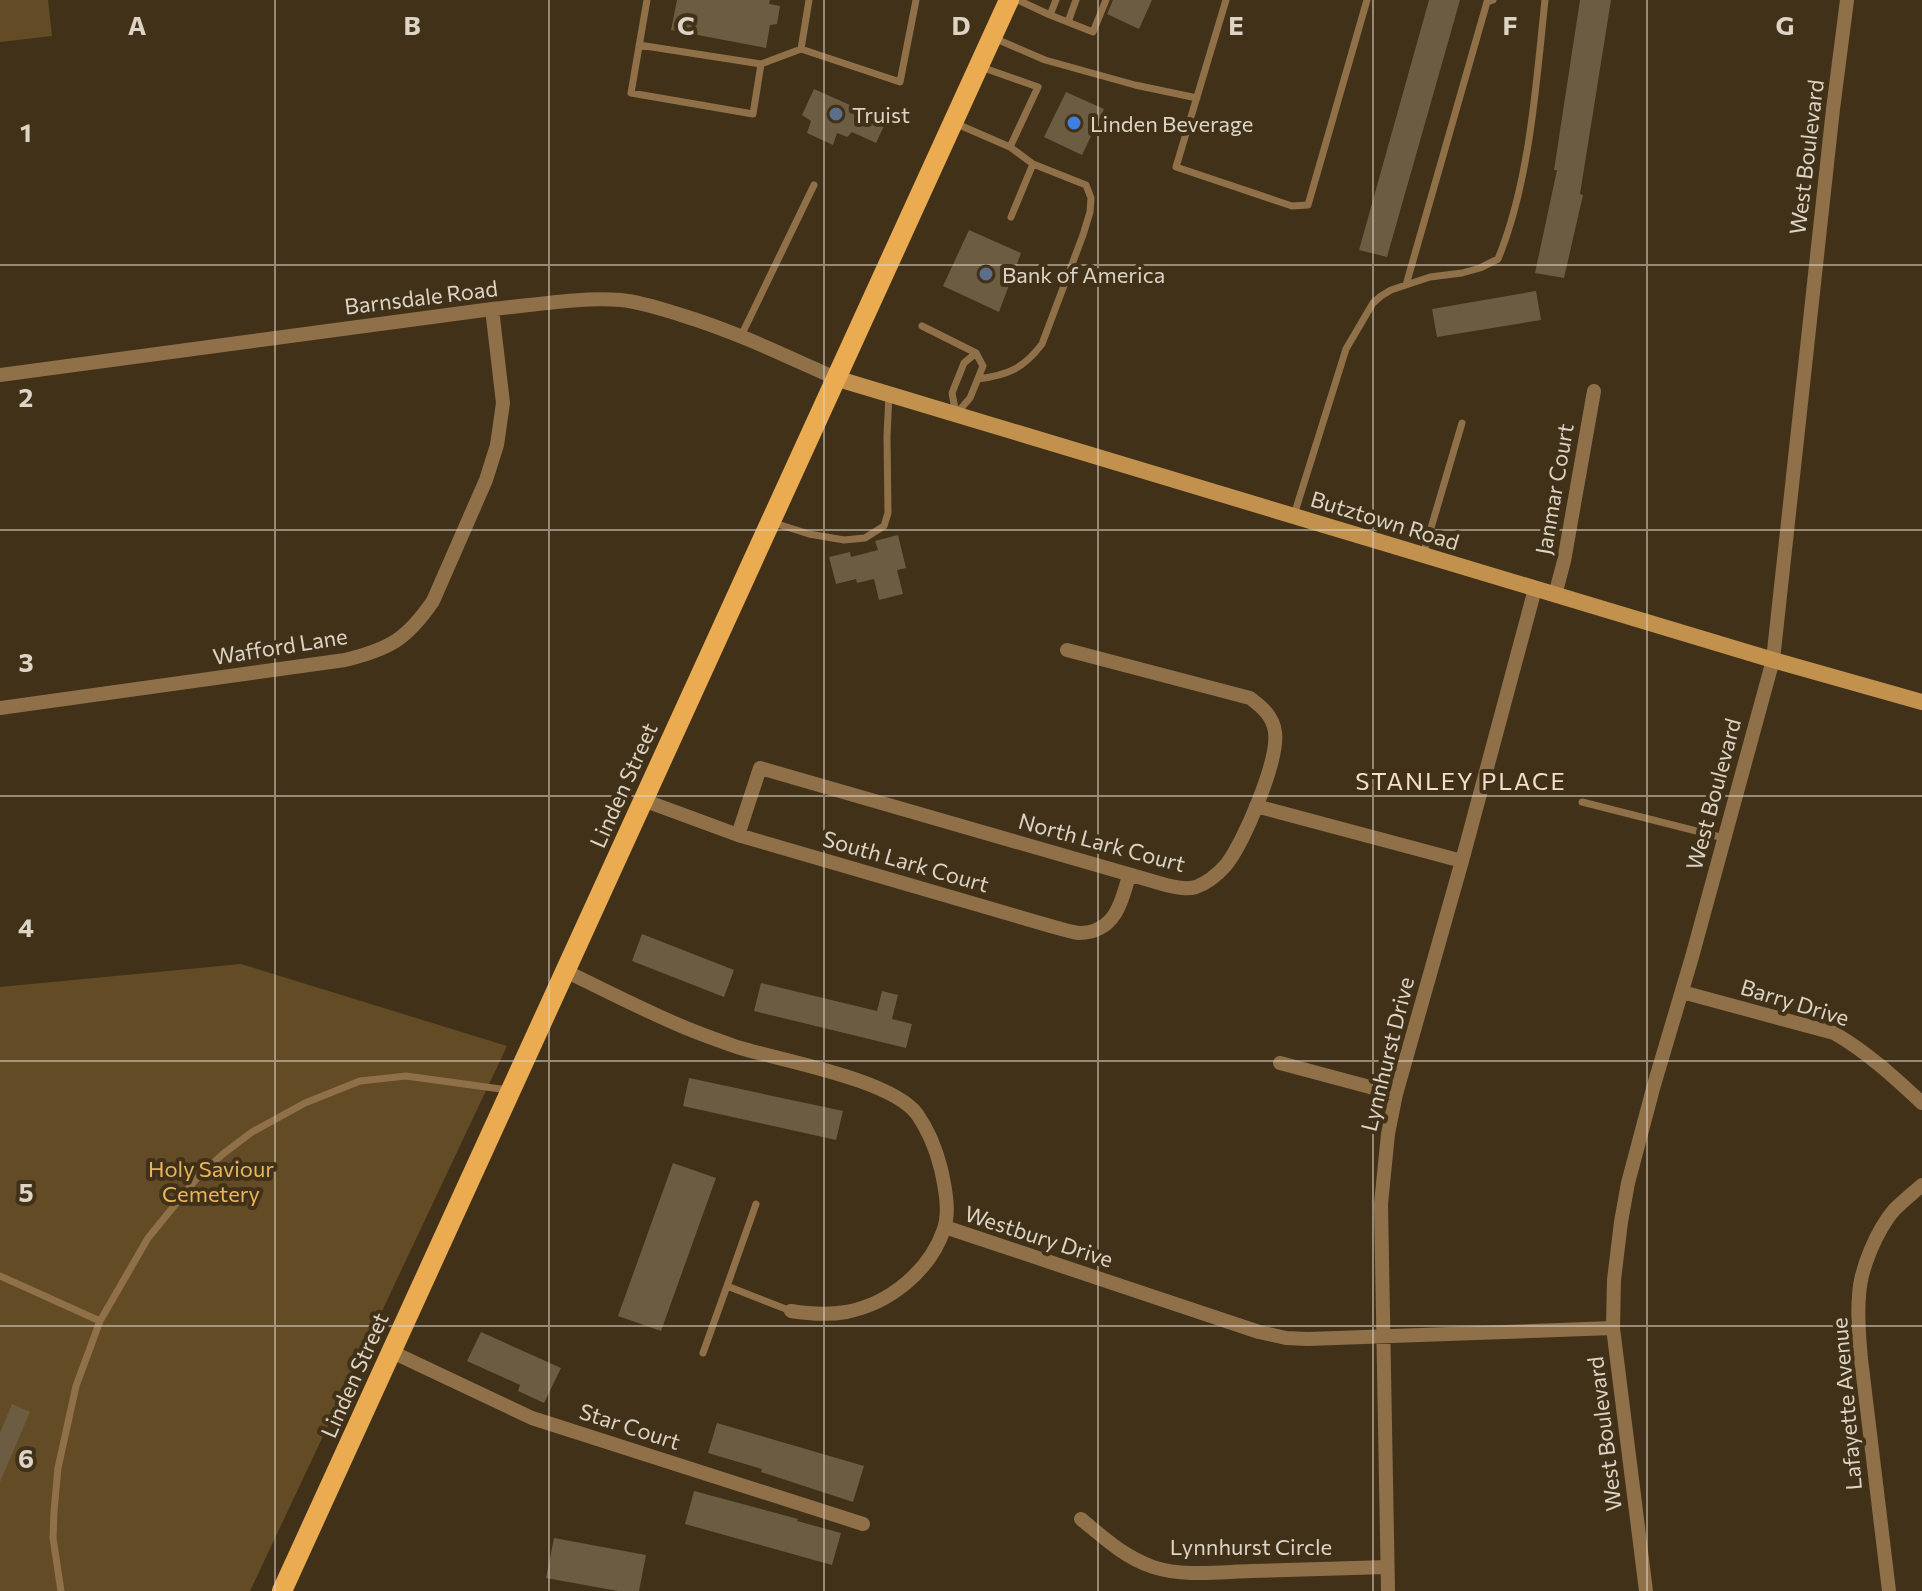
<svg xmlns="http://www.w3.org/2000/svg" width="1922" height="1591" viewBox="0 0 1922 1591" font-family="Commissioner,sans-serif">
  <style>
    .green { fill: #634c25 }
    .building { fill: #6c5c42 }
    .lines { fill: none; stroke-linecap: round; stroke-linejoin: round }
    .lane { stroke: #907048; stroke-width: 7 }
    .street { stroke: #907048; stroke-width: 14 }
    .secondary { stroke: #c3914e; stroke-width: 16 }
    .primary { stroke: #ebab50; stroke-width: 20 }
    .grid { fill: none; stroke: #ddd4c6; stroke-width: 2; stroke-opacity: 0.55 }
    .service-dot { fill: #5c6f8a; stroke: #403118; stroke-width: 3 }
    .shop-dot { fill: #3f7fe0; stroke: #403118; stroke-width: 3 }
    .labels { text-anchor: middle; dominant-baseline: central; stroke-width: 8; stroke-linejoin: round; paint-order: stroke }
    .poi-label { font-size: 22px; fill: #ddd4c6; stroke: #403118; text-anchor: start }
    .street-label { font-size: 22px; fill: #ddd4c6; stroke: #403118 }
    .park-label { font-size: 22px; fill: #e9b65b; stroke: #403118 }
    .neighbourhood-label { font-size: 24px; letter-spacing: 2px; fill: #f6dfc8; stroke: #403118 }
    .grid-label { font-size: 26px; text-anchor: middle; font-weight: bold; fill: #ddd4c6; stroke: #403118; stroke-width: 8; stroke-linejoin: round; paint-order: stroke }
  </style>
  <rect width="100%" height="100%" fill="#403118"/>
  <!-- green -->
  <path class="green" d="M0,0h48l4,36 -52,6z
    M241,964l266,82 -257,545h-250v-604z"/>
  <!-- building -->
  <path class="building" d="M677,0h93l-1,4 11,2 -3,18 -7,1 -4,23 -95,-18z
    M1113,0h39l-13,29 -32,-15z
    M1429,0h31l-73,257 -28,-7z
    M1580,0h31l-31,194 3,1 -19,83 -29,-5 22,-103h-3z
    M814,89l45,20v7l25,10 -8,17 -24,-11 -5,5 -10,-4 -4,12 -26,-12 4,-12 -9,-6z
    M1066,92l38,17 -22,46 -38,-18z
    M969,230l52,23 -22,59 -56,-26z
    M1536,291l5,29 -104,17 -5,-28z
    M898,535l8,33 -9,2 6,24 -24,6 -5,-21 -17,4 -1,-4 -20,5 -7,-27 21,-5 1,5 27,-7 -3,-9z
    M642,934l92,36 -10,27 -92,-36z
    M761,983l116,28 5,-20 16,4 -6,24 20,5 -6,24 -152,-37z
    M689,1078l154,33 -7,29 -153,-34z
    M673,1163l43,15 -55,153 -43,-15z
    M481,1332l80,36 -17,35 -26,-12 2,-6 -53,-24z
    M12,1404l18,8 -30,70v-49z
    M717,1423l147,43 -11,36 -92,-30 1,-3 -54,-16z
    M694,1491l104,28 -1,2 44,12 -9,32 -147,-41z
    M554,1538l92,17 -7,36h-21l-72,-13z"/>
  <g class="lines">
    <!-- lane -->
    <path class="lane" d="M647,0l-16,93 122,21 8,-50 40,-15 99,33 16,-82
      M1018,0l32,15 43,17 13,-32
      M1226,0l-50,167 116,39 16,-1 59,-205
      M1050,15l6,-15
      M1068,22l8,-22
      M994,38l51,22 90,25 62,13
      M639,45l122,19
      M801,49l8,-49
      M957,124l53,23
      M1011,217l22,-53
      M1406,285l81,-283 6,-2
      M922,326l54,27
      M741,336l73,-151
      M976,353l7,13 -13,32 -14,16 -4,-21 12,-30z
      M978,379c30,-4 45,-10 64,-35l41,-109 7,-23 1,-14 -5,-13 -53,-21 -23,-17 28,-60 -57,-20
      M1294,515l52,-166 27,-46 8,-7 10,-6 39,-13 32,-4 18,-5 18,-9c32,-78 38,-175 47,-259
      M771,522l38,12 35,6 21,-2 19,-12 4,-13 -1,-77 2,-42
      M1423,555l39,-132
      M1582,802l142,36
      M756,1204l-29,82 64,25
      M0,1276l100,45
      M703,1353l24,-67
      M61,1591l-8,-53 1,-27 4,-43 18,-82 24,-65 48,-83 49,-60 26,-24 29,-22 53,-29 55,-22 46,-5 102,14"/>
    <!-- street -->
    <path class="street" d="M0,375l492,-66c43,-4 86,-12 129,-9 20,2 41,9 60,15 53,16 103,40 154,63
      M1555,595l9,-34 30,-170
      M0,708l345,-48c45,-11 62,-21 88,-59l53,-121 11,-35 6,-42 -11,-94
      M643,800l95,35 316,92c8,2 17,5 25,6 35,0 43,-30 50,-58
      M1256,806l206,55
      M738,835l22,-67 406,117c9,2 21,5 30,2 11,-4 22,-13 30,-22 18,-23 53,-105 49,-133 -2,-16 -13,-25 -25,-34l-183,-48
      M565,971c40,19 80,40 121,57 17,7 34,13 51,19 45,14 153,32 180,67 12,17 19,35 24,55 4,18 9,42 3,60 -14,42 -55,75 -98,83 -18,3 -36,2 -55,-1
      M1682,992l152,41c33,19 60,44 88,70
      M1280,1063l116,31
      M945,1227l314,105 27,6 22,1 305,-11
      M390,1351l142,67 331,106
      M1081,1519c23,19 43,38 72,48 31,10 66,5 98,4 46,-1 91,-3 136,-4
      M1388,1591l-7,-387 7,-70 8,-40 66,-233 73,-272
      M1646,1591l-33,-263 1,-48 7,-58 7,-39 26,-98 38,-128 81,-297 60,-551 14,-109
      M1889,1591l-28,-232c-2,-21 -4,-42 -2,-63 1,-27 18,-66 35,-86 9,-9 19,-17 28,-25"/>
    <!-- secondary -->
    <path class="secondary" d="M835,378l938,282 149,42"/>
    <!-- primary -->
    <path class="primary" d="M282,1591l727,-1591"/>
  </g>
  <!-- grid -->
  <path class="grid" d="M275,0v1591M549,0v1591M824,0v1591M1098,0v1591M1373,0v1591M1647,0v1591M0,265h1922M0,530h1922M0,796h1922M0,1061h1922M0,1326h1922"/>
  <!-- markers -->
  <g class="service-dot">
    <circle cx="836" cy="114" r="8"/>
    <circle cx="986" cy="274" r="8"/>
  </g>
  <circle class="shop-dot" cx="1074" cy="123" r="8"/>
  <g class="labels">
    <!-- poi labels -->
    <g class="poi-label">
      <text x="852" y="114">Truist</text>
      <text x="1090" y="123">Linden Beverage</text>
      <text x="1002" y="274">Bank of America</text>
    </g>
    <!-- street labels -->
    <g class="street-label">
      <text transform="translate(1806 157) rotate(-83)">West Boulevard</text>
      <text transform="translate(421 297) rotate(-7)">Barnsdale Road</text>
      <text transform="translate(1554 489) rotate(-80)">Janmar Court</text>
      <text transform="translate(1385 520) rotate(17)">Butztown Road</text>
      <text transform="translate(280 646) rotate(-9)">Wafford Lane</text>
      <text transform="translate(623 785) rotate(-66)">Linden Street</text>
      <text transform="translate(1713 794) rotate(-75)">West Boulevard</text>
      <text transform="translate(1102 842) rotate(15)">North Lark Court</text>
      <text transform="translate(906 861) rotate(16)">South Lark Court</text>
      <text transform="translate(1795 1002) rotate(17)">Barry Drive</text>
      <text transform="translate(1387 1054) rotate(-76)">Lynnhurst Drive</text>
      <text transform="translate(1039 1236) rotate(18)">Westbury Drive</text>
      <text transform="translate(354 1375) rotate(-66)">Linden Street</text>
      <text transform="translate(1846 1404) rotate(-95)">Lafayette Avenue</text>
      <text transform="translate(630 1426) rotate(18)">Star Court</text>
      <text transform="translate(1604 1434) rotate(-97)">West Boulevard</text>
      <text x="1251" y="1546">Lynnhurst Circle</text>
    </g>
    <!-- park labels -->
    <g class="park-label">
      <text x="211" y="1168">Holy Saviour<tspan x="211" dy="25">Cemetery</tspan></text>
    </g>
    <!-- neighbourhood labels -->
    <g class="neighbourhood-label">
      <text x="1461" y="780">STANLEY PLACE</text>
    </g>
  </g>
  <g class="grid-label">
    <text x="137" y="35">A</text>
    <text x="412" y="35">B</text>
    <text x="686" y="35">C</text>
    <text x="961" y="35">D</text>
    <text x="1236" y="35">E</text>
    <text x="1510" y="35">F</text>
    <text x="1785" y="35">G</text>
    <text x="26" y="142">1</text>
    <text x="26" y="407">2</text>
    <text x="26" y="672">3</text>
    <text x="26" y="937">4</text>
    <text x="26" y="1202">5</text>
    <text x="26" y="1468">6</text>
  </g>
</svg>
